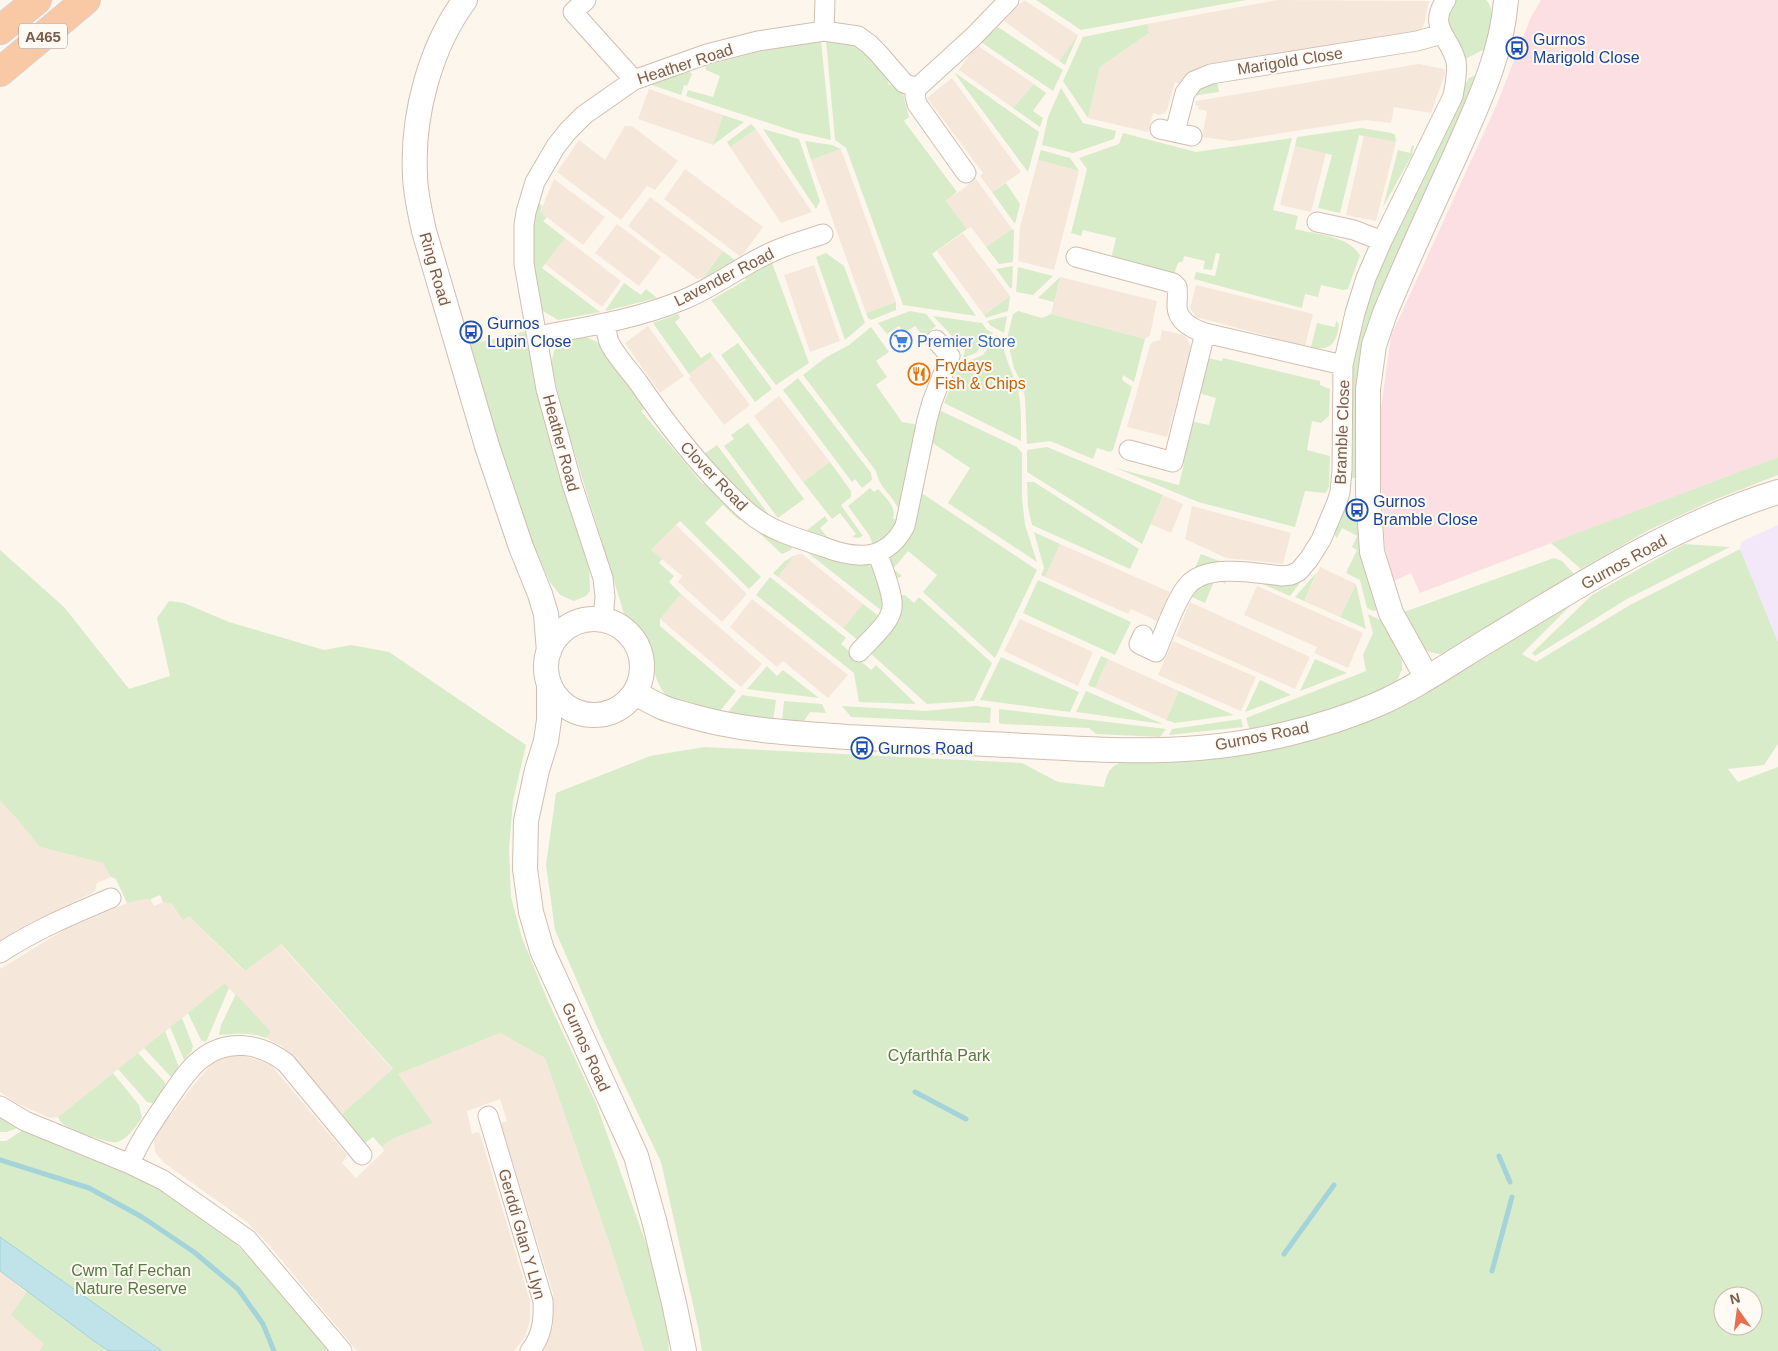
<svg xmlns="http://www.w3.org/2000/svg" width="1778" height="1351" viewBox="0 0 1778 1351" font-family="Helvetica,sans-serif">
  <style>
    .residential { fill: #f5e8da }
    .education { fill: #f3e8fa }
    .medical { fill: #fbdfe3 }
    .green { fill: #d8ecc9; fill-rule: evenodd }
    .water { fill: #bfe3e8; stroke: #a5d3da }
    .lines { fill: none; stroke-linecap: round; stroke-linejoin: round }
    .stream { stroke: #a5d3da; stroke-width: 5 }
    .minor-casing { stroke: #d1beb0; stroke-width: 21 }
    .tertiary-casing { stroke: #d1beb0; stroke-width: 26 }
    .trunk-casing { stroke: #dad1cd; stroke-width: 30 }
    .minor { stroke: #fff; stroke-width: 19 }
    .tertiary { stroke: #fff; stroke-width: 24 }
    .trunk { stroke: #f9c8a4; stroke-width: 28 }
    .labels { text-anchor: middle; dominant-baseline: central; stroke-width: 4; stroke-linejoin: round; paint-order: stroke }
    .shield { fill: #fffaf3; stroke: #a28b7f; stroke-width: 1 }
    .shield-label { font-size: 15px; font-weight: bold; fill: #7a5c4d }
    .transit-label { font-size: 16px; fill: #164399; stroke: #fffaf3; text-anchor: start }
    .street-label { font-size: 16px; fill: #7a5c4d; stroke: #fffaf3 }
    .shop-label { font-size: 16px; fill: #366cbe; stroke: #fffaf3; text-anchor: start }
    .food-label { font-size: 16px; fill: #c56008; stroke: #fffaf3; text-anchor: start }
    .park-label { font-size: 16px; fill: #537a41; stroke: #fffaf3 }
  </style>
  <rect width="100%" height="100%" fill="#fdf6ec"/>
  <!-- residential -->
  <path class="residential" d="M1024,0l54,35 -19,26 -55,-40z
    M1277,0l152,1 -5,24 -3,4 -11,5 -205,31 -18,9 -7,10 -5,-2 -8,28 -2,3 -6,2 -6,-2 -5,19 -60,-14 12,-51 49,-34 -2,-9z
    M977,45l57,39 -21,24 -54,-38z
    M1419,64l25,5 1,5 -14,39 -37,-6 -3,16 -26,-3 -133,21 -30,-4 5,-26 -9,-2 1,-3 -4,-1 1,-4z
    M952,78l69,94 -29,20 -12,-16 3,-3 -56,-75z
    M649,89l74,26 -10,30 -75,-26z
    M625,126h7l46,35 -23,29 -8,-4 -26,34 -64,-48 22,-32 26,20z
    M756,129l56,83 -31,11 -51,-76z
    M1364,135l32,7 -20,79 -30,-6z
    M1295,146l31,7 -15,59 -31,-7z
    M841,149l55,153 -30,11 -55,-153z
    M1038,160l41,11 -25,99 -36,-9 2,-34z
    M685,169l78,58 -22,30 -77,-58z
    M554,179l51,38 -22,28 -43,-33z
    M976,179l36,50 -26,18 -15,-20 -4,2 -21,-28z
    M650,197l73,54 -20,27 -6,1 -69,-53z
    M617,224l44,33 -22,29 -44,-33z
    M963,233l47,63 -26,19 -47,-64z
    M565,238l56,43 -19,26 -57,-43z
    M814,265l26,76 -30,11 -26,-77z
    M1060,277l97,24 -7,34 -5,4 -94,-25z
    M1196,285l117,29 -8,32 -109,-29 -6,-9z
    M648,326l36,50 -24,17 -35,-50z
    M1162,330l22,5 4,5 3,9 -24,88 -40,-10 23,-82 2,-3 8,-2z
    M713,356l37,49 -26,20 -35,-46 2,-2 -2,-3z
    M779,396l51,66 -27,20 -49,-66z
    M1163,495l20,9 -12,29 -21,-9z
    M1192,506l99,27 -8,31 -57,-6 -41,-19z
    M676,525l71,69 -25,28 -44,-40 4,-6 -31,-26z
    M1060,544l110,48 -13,29 -26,-12 -3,5 -83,-37z
    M799,554h3l61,50 -20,24 -65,-51 17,-22z
    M1320,567l36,17 -16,33 -36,-16z
    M1257,586l106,47 -15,35 -34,-15 3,-6 -73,-32z
    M681,594l81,70 -21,23 -81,-68z
    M752,599l96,76 -20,23 -45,-37 -6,6 -47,-40z
    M1190,602l120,55 -15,32 -119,-53z
    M1020,619l73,33 -15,34 -74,-35z
    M1173,641l83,36 -15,34 -83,-36z
    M1108,659l71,32 -13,29 -71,-32z
    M0,801l17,18 23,28 64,16 7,14 -14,6 -2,8 -5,3 -60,29 -30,17z
    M146,899l5,1 3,6 9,-4 9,2 17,12 55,55 36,-27 113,126 -51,44 -60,-68 -16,-8 5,-6 -46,-48 -167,133 -8,1 -32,-14 -18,-12v-123l64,-39 63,-27z
    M500,1033l45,25 65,187 34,106h-100l9,-24v-34l-52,-170 6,-2 -7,-22 -33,12 5,23 6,-2 2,2 50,167v19l-5,17 -11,14h-157l-88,-106 -22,-23 -84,-60 -8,-10 -1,-11 9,-16 37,-48 12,-13 13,-7 14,-2 16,4 16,6 76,90 -5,8 14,15 28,-27 -2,-4 10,-8 41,-16 -36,-49z
    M0,1271l27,22 17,52 -5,6h-39z"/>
  <!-- education -->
  <path class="education" d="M1778,525v117l-38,-93 1,-7z"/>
  <!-- medical -->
  <path class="medical" d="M1541,0h237v457l-358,136 -9,-20 -17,8 -9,-33 -4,-66v-74l10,-72 106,-232 34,-87z"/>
  <!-- green -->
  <path class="green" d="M1036,0h210l-165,30z
    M1454,0h32c12,11 3,35 -1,49l-20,10c-9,-19 -25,-40 -11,-59z
    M1147,24l2,9 -49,34 -12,51 -25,-37 20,-44z
    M998,27l65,43 -10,21 -72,-49z
    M1078,35l-13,30 -6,-4z
    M826,40l36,4 27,35 -1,5 14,6 7,27 -5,4 53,71 -11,9 21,28 -35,25 44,62 -73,-11 -57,-157 -11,-8z
    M821,41l10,99 -35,-8 -110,-36 2,-6 25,7 7,-21 -14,-6 -1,-3 3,-2 66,-17z
    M689,71l3,3 -5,12 -3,-1 -3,10 -29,-10 2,-3z
    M954,72l85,60 -11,40 -64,-86z
    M1478,74l-120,312 -2,26 2,66h-10l-1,-63 6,-61 9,-39 15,-43 85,-181 7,-13z
    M1217,81l2,11 -27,4 5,-7z
    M1034,84l12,9 -13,18 10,7 -3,9 -27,-19z
    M1061,88l22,35 33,8 -2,8 -41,14 -31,-8 6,-28z
    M723,115l21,7 -31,23z
    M751,124l5,5 -26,18 -3,-5z
    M1361,128l31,5 3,2 1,7 -37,-7 -19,78 -22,-5 14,-53 -37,-9 2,-9z
    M763,129l36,10 21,62 -4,8z
    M1123,133l73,19 96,-14 -19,72 25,6 -3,13c20,5 54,7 65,26l-12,34 -5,1 -22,-5 -3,12 -13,-3 -3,14 -108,-29 2,-7 19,4 5,-22 -4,-1 -4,17 -9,-1 2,-8 -21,-5 -1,5 -5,2 -4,11 -63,-15 5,-21 -33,-8 -2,6 -10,-3 16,-64 -8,-11 40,-14z
    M805,141l27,4 9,4 -30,11z
    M1412,145l2,1 -2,9 -29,52 15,-57 12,3z
    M1041,150l29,8 9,13 -41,-11z
    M1006,183l14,21 -5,20 -23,-32z
    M537,201l5,5 -2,6 7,5 -4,4 22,17 -23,30 58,44 -42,8 -15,-9 -4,-7 -7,-41 1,-43z
    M1012,229l2,1 -1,32 -14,2 -13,-17z
    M723,251l12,9 -32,18z
    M826,253l18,13 21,57 -20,17 -29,-83z
    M771,260l38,103 -33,22 -65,-85 35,-20 -3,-4z
    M1013,266l-1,22h-2l-14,-19z
    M1018,267l35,9 -20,19 -17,-3z
    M1060,277l-6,25 -16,-4z
    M624,283l17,12 5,-6 11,9 -52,13z
    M1010,296l-2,15 -22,7 -2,-3z
    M896,302v8l-25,10 -3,-2 -2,-5z
    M910,311l16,3 10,12 -8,7 3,4 -2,6 -14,-17 -10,7 -6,-7 -12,8 -9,-11z
    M1018,311l24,7 9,-4 94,25 -11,43 -11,-7 -1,5 10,7 -19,63 -3,2 -13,-4 -4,11 -43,-18 -23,3 -2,-45 -2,-13 -9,-18 -7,-29 6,-25z
    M678,314l2,4 -5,4 26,36 9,-6 3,4 -24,18 -36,-51z
    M933,316l49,7 5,7 6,3 -17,20 -13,5 2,-8z
    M1007,316l-3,17 -13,-7 -4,-5z
    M1336,321l3,3c-2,19 -9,28 -28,23l6,-24 18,4z
    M871,327l18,25 -13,9 11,16 -11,8 26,37 12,2 4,3 -18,88c-3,-18 -20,-24 -24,-44l-73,-96 22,-17 24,-13z
    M527,331l24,115 38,118 1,27 -4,5 -12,5 -14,-6 -10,-13 -21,-46 -25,-73 -36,-118z
    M582,335l19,9 45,63 -5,4 61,72 15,8 27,27 -5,2 -16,-15 -18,18 56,54 -12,12 -69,-68 -29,29 11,9 -3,4 15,13 -5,6 12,12 -21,25v7l76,65 -16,20c-12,-3 -40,-6 -49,-12 -21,-15 -17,-47 -29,-67 -3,-6 -11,-11 -17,-15l-59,-192 -15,-61 3,-13 8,-10z
    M996,335l6,4c2,18 10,31 15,48 5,17 4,36 4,54l-77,-38 15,-38 24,-10z
    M738,343l34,46 -17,13 -34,-47z
    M1207,358l15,3 1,-3 92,22 5,1v4l10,4 -1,27 -8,7 -9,-2 -5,29 23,6 -1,31 -2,4 -2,2 -20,-2 -10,36 -97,-25 -82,-34 63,17 5,-22 -3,-2 9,-38 4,-1 15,3 7,-27 -14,-4 -2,-3z
    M798,378l73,95 1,7 -10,8 -7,-9 -3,3 -69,-92z
    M937,409l80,38 5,6v45l3,27 12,37 -89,-59 22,-35 -39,-26z
    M748,423l56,76 -26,19 -54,-72 10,-7 -3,-4z
    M685,431h2l17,23 13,-9 55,74 -37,-27z
    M1047,447l116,48 -21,49 -115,-72v-22z
    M1778,457v18l-69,27 -62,29 -66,38 -30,-26z
    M830,462l21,29v6l-10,8 22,31 -5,2 -6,-1 4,-3 -16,-21 -8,6 -29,-37z
    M1027,482h7l105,67 -9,20 -98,-44 -4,-18z
    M870,488l4,4 4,-3c7,8 19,18 15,29l5,5 -15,17 -10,5 -4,-10 -21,-29z
    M920,492l117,78 -42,88 -72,-66 14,-17 -29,-24 -15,18 9,7 -4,2 -6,-3 -2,-7v-9z
    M1344,503l15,1 20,106 -6,1 -6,-3 -7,-28 -14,-7 11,-23 -5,-3 5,-11 -15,-8 -5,10 -3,-4z
    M825,516l3,5 -8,7 8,10v3l-22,-10z
    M761,529l32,16 -2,5 -9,4 -24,-22z
    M1034,532l26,12 -15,33 -4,-2 3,-7z
    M1684,544l46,3 -103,52 -92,57 -3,-3 60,-58z
    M803,549l61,14 11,5 9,23 -2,20z
    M1740,549l38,93v102l-14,21 -36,4 10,13 40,-15v584h-1076l-4,-24 -37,-165 -60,-126 -46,-106 -9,-65 10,-72 94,-37 55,-9 317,16 36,19 46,5c4,-17 6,-21 23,-27l271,-54 62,-33 116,-73 -54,54 14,8 94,-57zM1723,1296h30v30h-30z
    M0,550l64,57 65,82 41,-13 -13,-58 12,-17 15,2 45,19 95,28 27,-5 38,7 137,93 -13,56 -4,47 2,49 11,41 26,63 48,102 41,115 19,54 10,38 3,41h-25l-34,-106 -65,-187 -45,-25 -102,41 35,49 -41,16 -10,8 -9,-10 -8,6 -23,-29 51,-45 -112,-125 -36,27 -56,-55 -6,4 -11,-16 -9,-2 -3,-7 -9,4v1l-5,-1 -19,4 -11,-24 -5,-2 -8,-14 -63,-16 -23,-28 -17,-18z
    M1201,554l23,9 -25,7 -4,-2z
    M795,555l-17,22 -5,-4 12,-12z
    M1554,558l8,3 14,15 -130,79c-33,-3 -29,-17 -42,-43z
    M1317,572l-13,29 -9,-4z
    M770,577l76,61 -5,6 30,26 5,-5 40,39 -57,-2 -5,-29 -98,-78z
    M1217,578h7l2,6 -11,-5 -10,24 -13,-6 -2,-4c7,-10 15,-12 27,-15z
    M1303,579l-13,17 -32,-14c15,1 31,5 45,-3z
    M1038,580l93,42 -16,33 -92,-42z
    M1356,584l10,45 -26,-12z
    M902,595h3l9,8 5,-6 73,66 -18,38 -47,3 -58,-52 30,-55z
    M863,604l17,13 -20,25 -17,-14z
    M1368,614l12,6 4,-1 18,41v9l-4,10 -8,7 -48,20 -42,14 -50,11 -4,-13 120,-47 -3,-16 10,-22z
    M1101,656l7,3 -13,29 -7,-3z
    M1001,657l78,35 -9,20 -90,-12z
    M1315,659l32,14 -47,18z
    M767,666l10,10 6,-6 36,28 -72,-9z
    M1260,680l31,15 -46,17z
    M1086,691l77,33 -87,-12z
    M1179,691l55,24 -59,8 -9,-3z
    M742,695l34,5 -3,21 -24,-2 -21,-7z
    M784,701l38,3 4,9 -16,-1 -8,12 -20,-2z
    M842,706l84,5 50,-5 15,2 -1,15 -139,-6z
    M999,709l167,20 -6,8 -64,-3 -7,-6 -86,-4 -4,-1z
    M1241,719l2,8 -74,8 3,-6z
    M225,983l4,5 -23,54 -5,-2 -13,-27z
    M236,994l35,38 -5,6c-16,-6 -30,-4 -47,-3l2,-10z
    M182,1018l11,28 -1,5 -8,9 -14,-33z
    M165,1031l14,36 -8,10 -27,-29z
    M138,1053l26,28 2,6 -13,16 -6,-1 -29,-33z
    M113,1073l26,32 3,13c-7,9 -14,21 -25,24 -8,2 -50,-13 -55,-19 -2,-1 -3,-4 -4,-6z
    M0,1117l17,11 -10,4h-7z
    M23,1130l57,25 59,22 55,32 32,26 41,38 64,78h-292l5,-7 -33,-29 16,-23 -27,-21v-130h6z"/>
  <!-- water -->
  <path class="water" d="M0,1237l162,114h-53l-15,-10 -94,-70z"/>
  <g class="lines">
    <!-- stream -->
    <path class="stream" d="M915,1092l51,27
      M1499,1156l11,26
      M0,1160l89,28 53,29 52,35 44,37 25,35 11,27
      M1284,1254l50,-69
      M1492,1271l20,-74"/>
    <!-- minor casing -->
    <g class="minor-casing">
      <path id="minor" d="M586,0l-13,12 61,68
        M824,31l1,-31
        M917,88l-2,8 2,8 49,69
        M1160,129l32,7
        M1175,132l10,-39 9,-12 17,-7 206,-33 25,-7
        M1317,222l37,8 28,11
        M1076,257l97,26 4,4c1,7 0,13 0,20 1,15 16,22 28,26
        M605,323c1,6 2,13 4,19 6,13 20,28 29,40 26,38 53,74 86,107 10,10 21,22 33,30 20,14 44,20 67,28 33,13 63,14 81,-21l22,-106 5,-18 18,-46 -14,-16
        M537,336c49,-9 101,-17 148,-37 31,-13 57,-34 87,-47 16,-8 34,-12 51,-18
        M1129,450l44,12 32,-129 138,32
        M603,619l2,-22 -2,-19 -31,-94 -26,-95 -22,-125v-39l2,-13 9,-30 21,-36 12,-15 16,-16 50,-35 73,-26 51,-13 66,-10 34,5 11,8 9,9 26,30 13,5 56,-51 36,-37
        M1143,635l-4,9 17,8c8,-18 20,-54 32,-67 19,-22 68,-12 94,-9l9,-1 8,-4 10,-12 12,-19 16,-38 3,-10 2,-22 1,-105 12,-52 11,-35 16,-37 71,-145c2,-11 5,-24 3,-35 -6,-24 -29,-34 -10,-61
        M859,652c10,-12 31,-28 33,-44 2,-13 -10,-41 -14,-54
        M0,953c35,-23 73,-39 111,-55
        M0,1106l25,15 105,43 33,16 84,59 95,112
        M488,1116l55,185c1,19 -1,35 -13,50
        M130,1164c9,-23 23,-42 37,-63 10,-14 20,-31 34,-42 26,-21 60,-16 85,4l76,92"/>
    </g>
    <!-- tertiary casing -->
    <g class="tertiary-casing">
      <path id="tertiary" d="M465,0c-35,47 -53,116 -50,174 0,19 5,38 9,57l63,215 34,101 19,47 6,20 3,38
        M546 667a48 48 0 1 1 96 0a48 48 0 1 1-96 0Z
        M1427,678l-36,-65 -19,-61 -4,-60v-103l6,-44 11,-32c22,-53 46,-105 70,-157 22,-50 47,-101 51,-156
        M549,683v37l-3,21 -9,29 -11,51 -1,48 6,43 11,38 94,206 19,68 19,79 10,48
        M635,693c9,5 18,10 27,14 9,4 19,6 29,9 51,15 103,17 156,21 47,2 93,5 140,7 70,3 142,10 212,4 59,-5 123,-20 177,-43 39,-17 75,-42 111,-64 93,-56 187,-117 291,-149"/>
    </g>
    <!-- trunk casing -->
    <g class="trunk-casing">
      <path id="trunk" d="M0,30l37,-30
        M0,72l86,-72"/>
    </g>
    <!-- minor -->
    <use href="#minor" class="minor"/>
    <!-- tertiary -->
    <use href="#tertiary" class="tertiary"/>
    <!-- trunk -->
    <use href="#trunk" class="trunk"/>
  </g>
  <!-- icons -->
  <defs>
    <g id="bus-ring" transform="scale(1.125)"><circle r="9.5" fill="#fffaf3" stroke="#1a4fb4" stroke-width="1.5"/><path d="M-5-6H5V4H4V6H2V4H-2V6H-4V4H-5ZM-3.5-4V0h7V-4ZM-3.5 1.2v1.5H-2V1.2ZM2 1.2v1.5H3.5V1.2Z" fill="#1a4fb4"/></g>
    <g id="supermarket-ring" transform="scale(1.125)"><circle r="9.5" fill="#fffaf3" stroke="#3f7fe0" stroke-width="1.5"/><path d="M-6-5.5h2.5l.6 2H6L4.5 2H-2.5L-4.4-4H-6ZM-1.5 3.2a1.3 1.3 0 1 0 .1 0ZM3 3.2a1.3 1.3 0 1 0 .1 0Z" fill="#3f7fe0"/></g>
    <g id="restaurant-ring" transform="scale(1.125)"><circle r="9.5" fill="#fffaf3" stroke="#e8710a" stroke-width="1.5"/><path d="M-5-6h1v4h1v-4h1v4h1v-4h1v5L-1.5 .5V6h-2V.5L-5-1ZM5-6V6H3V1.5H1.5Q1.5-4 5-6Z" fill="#e8710a"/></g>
  </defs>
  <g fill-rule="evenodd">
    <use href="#bus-ring" x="1517" y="48"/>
    <use href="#bus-ring" x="471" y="332"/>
    <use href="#supermarket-ring" x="901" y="341"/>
    <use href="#restaurant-ring" x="919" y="374"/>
    <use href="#bus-ring" x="1357" y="510"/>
    <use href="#bus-ring" x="862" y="748"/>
  </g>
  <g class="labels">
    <!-- shield labels -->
    <rect class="shield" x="19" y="23.5" width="48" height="25" rx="4"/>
    <g class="shield-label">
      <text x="43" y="36">A465</text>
    </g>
    <!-- transit labels -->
    <g class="transit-label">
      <text x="1533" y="39">Gurnos<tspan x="1533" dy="18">Marigold Close</tspan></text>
      <text x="487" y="323">Gurnos<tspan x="487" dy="18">Lupin Close</tspan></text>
      <text x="1373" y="501">Gurnos<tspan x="1373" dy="18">Bramble Close</tspan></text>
      <text x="878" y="748">Gurnos Road</text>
    </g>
    <!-- street labels -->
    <g class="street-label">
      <text transform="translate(1290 61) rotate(-9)">Marigold Close</text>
      <text transform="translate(685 64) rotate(-18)">Heather Road</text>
      <text transform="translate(435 269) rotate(74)">Ring Road</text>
      <text transform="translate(724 277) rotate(-27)">Lavender Road</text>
      <text transform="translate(1342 432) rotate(-88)">Bramble Close</text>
      <text transform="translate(561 443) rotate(75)">Heather Road</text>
      <text transform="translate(714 476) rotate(46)">Clover Road</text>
      <text transform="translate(1624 562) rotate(-29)">Gurnos Road</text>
      <text transform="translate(1262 736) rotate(-11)">Gurnos Road</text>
      <text transform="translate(586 1047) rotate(66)">Gurnos Road</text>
      <text transform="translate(522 1234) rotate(74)">Gerddi Glan Y Llyn</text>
    </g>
    <!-- shop labels -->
    <g class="shop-label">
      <text x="917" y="341">Premier Store</text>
    </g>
    <!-- food labels -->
    <g class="food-label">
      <text x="935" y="365">Frydays<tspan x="935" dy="18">Fish &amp; Chips</tspan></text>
    </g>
    <!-- park labels -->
    <g class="park-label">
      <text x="939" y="1055">Cyfarthfa Park</text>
      <text x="131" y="1270">Cwm Taf Fechan<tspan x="131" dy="18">Nature Reserve</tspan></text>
    </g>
  </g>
  <!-- north arrow -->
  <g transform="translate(1738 1311) rotate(346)"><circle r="24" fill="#fffaf3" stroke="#cabbb1"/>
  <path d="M0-4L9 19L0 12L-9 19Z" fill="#e76f51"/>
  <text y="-8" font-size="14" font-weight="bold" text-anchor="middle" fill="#7a5c4d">N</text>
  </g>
</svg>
